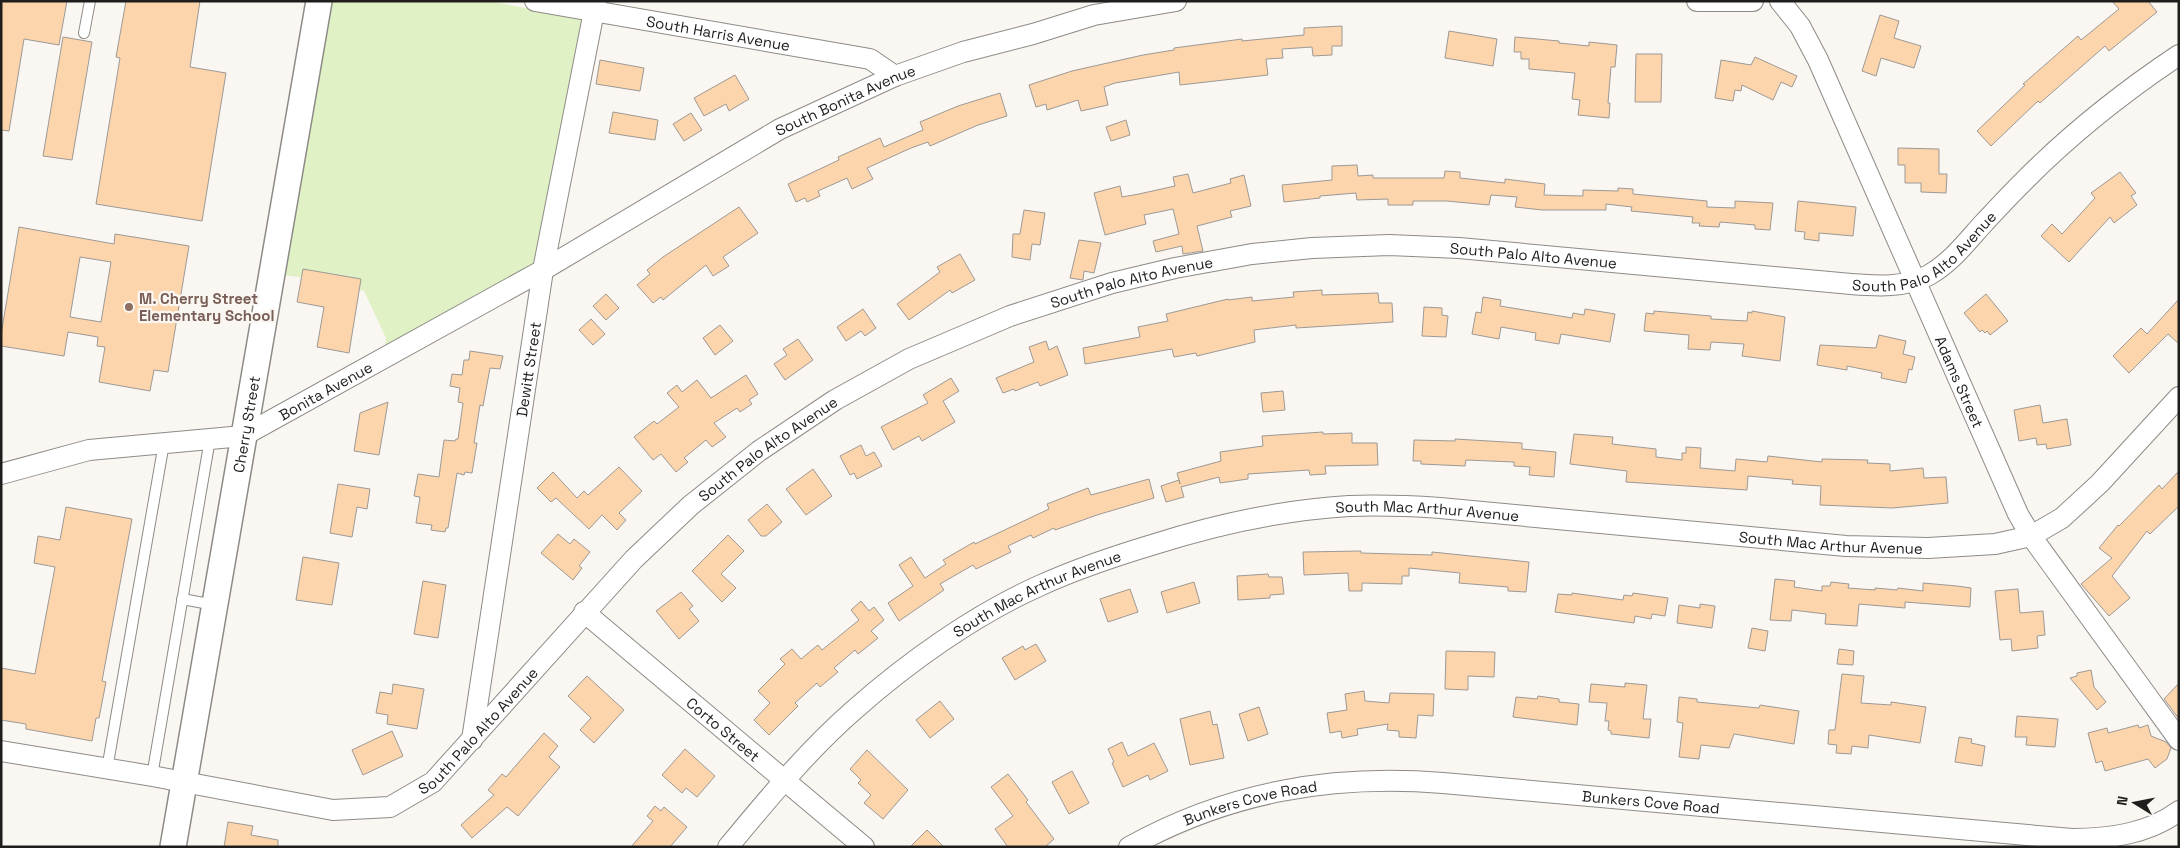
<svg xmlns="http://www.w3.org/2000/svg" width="2180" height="848" viewBox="0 0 2180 848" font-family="'Space Grotesk',sans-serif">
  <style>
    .green { fill: #dff1c5 }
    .building { fill: #fcd5ac; stroke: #9d9995; fill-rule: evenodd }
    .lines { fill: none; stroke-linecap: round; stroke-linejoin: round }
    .service-casing { stroke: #8e8b87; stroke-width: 12 }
    .minor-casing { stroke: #8e8b87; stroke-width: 22 }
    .tertiary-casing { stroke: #8e8b87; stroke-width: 28 }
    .service { stroke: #fff; stroke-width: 10 }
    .minor { stroke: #fff; stroke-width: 20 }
    .tertiary { stroke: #fff; stroke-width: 25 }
    .education-dot { fill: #8d6e63; stroke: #faf6f2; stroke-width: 2 }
    .labels { text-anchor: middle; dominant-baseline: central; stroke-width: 4.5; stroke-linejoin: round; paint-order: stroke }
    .street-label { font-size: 15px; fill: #1f1e1c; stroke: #faf6f2 }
    .education-label { font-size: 15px; font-weight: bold; fill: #785e54; stroke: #faf6f2; text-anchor: start }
  </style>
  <rect width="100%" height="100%" fill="#faf6f2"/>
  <!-- green -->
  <path class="green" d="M329,1h160l94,18 -49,245 -149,83 1,-9 -22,-47 -57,-13 -26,-3z"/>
  <!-- building -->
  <path class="building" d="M1,1h66l-8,44 -35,-6 -15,92 -8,-1z
    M126,1h74l-10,66 36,6 -24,148 -106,-17 24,-146 -4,-1z
    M2112,1h36l9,11 -48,39 -4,-5 -65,57 -2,-2 -47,45 -14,-15 48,-46 -2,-1 55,-48 3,4 38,-31z
    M1880,15l19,6 -5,17 27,8 -7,22 -33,-10 -5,18 -14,-5z
    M1342,26v20h-10v9l-19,1 -1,-9 -30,2 1,9 -17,1 2,16 -88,10 -1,-13 -64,11 -11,4 4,18 -27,6 -3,-11 -31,10 -1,-6 -10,3 -7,-22 43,-14 71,-16 31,-5v-2l68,-9v2l62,-6v-7z
    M1449,31l48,8 -4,27 -48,-8z
    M63,37l29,5 -20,118 -29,-4z
    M1515,37l44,4v2l30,3v-4l28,3 -2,22h-4l-3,36h2l-1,15 -31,-3 2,-15 -8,-1 3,-26 -46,-4v-10h-8v-7h-7z
    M1636,54h26l-1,48h-26z
    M1755,57l42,19 -5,11 -11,-5 -8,18 -31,-15 -1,6 -6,-1 -2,11 -18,-3 6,-38 30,5z
    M600,60l44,8 -4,23 -44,-7z
    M735,75l14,24 -20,12 -3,-7 -22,12 -10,-18z
    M1000,93l7,23 -29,9 -48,21 -2,-4 -17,6 -44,20 6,11 -21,10 -5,-11 -29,13 2,5 -13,6 -2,-4 -9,4 -8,-18 51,-24 -1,-3 42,-19 4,9 39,-17 -3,-8 38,-16z
    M613,112l45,8 -3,20 -46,-7z
    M691,113l11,17 -18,11 -11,-17z
    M1126,120l4,15 -19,6 -5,-14z
    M1898,148l41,1v25h8l-1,19 -25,-1v-9h-16v-18h-7z
    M1357,165l1,11 15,-1v3h71l1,-7 15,1v6l45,5v-4l40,5 -1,11 39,1v-6l35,1v-3l15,1v5l74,7v6l28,1v-7l38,2 -3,27 -15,-1v-4l-35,-3 -1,5 -20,-1 1,-3h-8l1,-6 -62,-6 1,-4 -26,-3v6h-64l-27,-3 2,-10 -26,-2 -2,10 -42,-4h-34v4h-25v-6l-31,1 -1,-7 -36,3v2l-36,4 -2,-17 50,-5v-14z
    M2120,172l16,21 -5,3 6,9 -23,18 -4,-6 -41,45 -28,-26 11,-12 10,10 33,-36 -4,-5z
    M1188,174l5,19 38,-10 -1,-4 14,-4 7,31 -21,5 2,6 -35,9 6,25 -20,3 -1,-8 -26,6 -3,-11 26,-7 -6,-25 -29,6 2,9 -41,11 -11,-42 26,-7 2,11 17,-3 36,-8 -2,-9z
    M1798,201l58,6 -3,29 -34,-3v8l-15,-2 1,-7 -10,-1z
    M739,207l19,26 -35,24 6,9 -16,10 -7,-11 -43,35 -2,-3 -8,6 -16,-18 13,-11 -3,-4 16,-13z
    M1024,210l21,3 -5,32 -8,-1 -2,16 -18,-3 1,-23h7z
    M19,227l95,17 1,-10 74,12 -21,126 -14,-2 -4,21 -51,-9 6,-35 -8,-1 1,-9 -30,-5 -4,24 -63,-10v-11zM80,257l31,5 -10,60 -31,-5z
    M1079,240l22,3 -7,30 -10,-2 -1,9 -13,-2z
    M960,254l15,26 -23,13 -2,-3 -41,30 -12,-16 43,-32 -3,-5z
    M303,269l58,10 -12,74 -32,-6 7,-40 -27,-5z
    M1322,290v5l56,-2 1,10h13l1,19 -97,6v-3l-42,5 1,12 -58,14 -1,-3 -22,4 -2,-8 -87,15 -2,-16 57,-11 -2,-10 30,-6 -2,-7 62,-15v1l24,-3v4l42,-4 -1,-5z
    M606,294l13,14 -13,12 -13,-14z
    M1986,294l22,27 -18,14 -3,-4 -2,2 -3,-3 -2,2 -16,-19z
    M1483,297l18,3 -1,6 72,12 1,-5 11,2 1,-6 30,5 -5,28 -49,-8 -2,10 -24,-4 1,-7 -35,-6 -2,12 -27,-5 4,-22 5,1z
    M2179,299v45l-11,-10 -39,39 -16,-17 28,-28 6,6z
    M1424,307l18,1v7l6,1 -2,21 -24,-1z
    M863,309l13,19 -11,8 -4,-5 -15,10 -9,-14z
    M1654,311l57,5v3l36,2 1,-9 4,1v-2l33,6 -5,44 -38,-5 2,-12 -33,-2 -1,8 -22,-1 1,-14 -45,-4 2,-18 8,1z
    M591,319l14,15 -12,11 -14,-15z
    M720,325l13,16 -18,14 -12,-17z
    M1879,335l27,6 -3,13 12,3 -3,13 -3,-1 -3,14 -25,-5 1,-5 -35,-7v4l-30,-5 3,-20 56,3z
    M798,339l15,21 -28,20 -11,-16 13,-9 -4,-6z
    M1046,341l3,9 8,-4 11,29 -28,11 -2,-4 -23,9 -1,-2 -11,4 -7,-15 38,-16 -5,-15z
    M470,351l33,5 -3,13 -10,-1 -7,38 -3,-1 -6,38h3l-5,30 -7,-1 -1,3 -7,-2 -9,55h-2l-1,4 -14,-2 1,-5 -16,-2 4,-26 -6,-1 4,-22 21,3 5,-37 11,1 1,-2h2l5,-36 -5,-1 2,-14 -10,-2 2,-12 10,1 2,-15h5z
    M746,375l12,19 -9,6 3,4 -12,8 -3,-4 -23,15 12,14 -14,10 -6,-7 -22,18 4,4 -12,10 -15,-18 -8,6 -19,-23 20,-16 3,3 22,-17 -12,-14 10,-8 5,7 15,-12 14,18z
    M951,378l8,13 -16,10 12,21 -33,19 -3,-5 -26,14 -12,-23 47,-24 -5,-8z
    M1283,391l2,19 -22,2 -2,-19z
    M388,402l-9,53 -25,-4 6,-38z
    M2040,405l3,18 24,-4 4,26 -24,4 -1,-5 -9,1 -1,-7 -17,3 -5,-31z
    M1323,432v2l29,-1v10h25l1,22 -53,1 1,8 -16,1 -1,-5 -61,4v5l-28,4 -1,-6 -38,10 3,10 -18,5 -5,-16 18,-6 1,4 -3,-11 44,-12 -1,-9 43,-6 -1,-10z
    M1574,434l39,3 -1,7 44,5v8l26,3v-7h4v-6l15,1 -1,20 35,3 1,-12 31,3 1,-6 54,6v-3l46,1 -1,3 23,1v7l33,-3 1,10 22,-1 2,26 -56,5 -72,-3 1,-19 -29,-2 1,-4 -45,-4 -1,14 -121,-8 1,-11 -57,-7z
    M1455,439l67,4v6l34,3 -2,25 -25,-2 1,-8 -16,-1v-4l-48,-2 -1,6 -44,-2v-3h-8l1,-21 41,1z
    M861,445l5,11 8,-4 8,14 -25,13 -3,-6 -4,2 -10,-19z
    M619,467l23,24 -23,22 7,7 -9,10 -15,-15 -13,14 -33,-31 -5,4 -14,-14 16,-16 24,26 7,-7 4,4z
    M813,469l19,27 -26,19 -20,-26z
    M2179,471v35l-29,28 -3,-3 -35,45 18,22 -21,18 -28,-32 31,-26 -13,-10 19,-23 1,1 40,-41 3,4z
    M1149,479l5,19 -57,17 -42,15 -1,-2 -21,10 -2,-3 -23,11 3,6 -35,17 -3,-4 -33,19 4,6 -45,31 -11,-18 25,-17 -14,-21 12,-8 14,21 21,-14 -3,-4 31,-18 1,2 74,-35 -2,-5 41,-16 3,7z
    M338,484l32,5 -3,20 -10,-2 -5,30 -22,-4z
    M767,504l15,18 -16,14h-5l-13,-16z
    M66,507l66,12 -30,162 4,1 -7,36h-3l-4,23 -66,-12v-5l-25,-4v-52l34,6 20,-107 -21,-4 4,-27 22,4z
    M558,534l12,10 4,-5 16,13 -11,14 3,2 -9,12 -32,-27z
    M728,535l16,16 -23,23 15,14 -14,14 -30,-31z
    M1361,551v2l71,2v-3l97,10 -3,30 -18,-1v-4l-49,-4 1,-10 -51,-5v8h-7v8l-40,-1v8h-13l-1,-18 -44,2 -1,-23z
    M303,557l36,6 -7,42 -36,-5z
    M1268,574l1,3h13l2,17 -14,1v3l-32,2 -1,-24z
    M1775,579l20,2 -1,6 28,4v-5h8l1,-4 18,2 -1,4 27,2v-2l22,2 1,-2 25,3v-8l34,3 14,2 -1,19 -65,-5v6l-46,-4 -2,22 -32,-2 1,-10 -34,-4 -1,11 -21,-1z
    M423,581l23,4 -8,53 -24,-4z
    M1194,582l6,21 -33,10 -6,-21z
    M1130,589l8,23 -30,10 -8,-23z
    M2018,589l2,24 23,-2 2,24 -8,1 1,12 -26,3 -1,-12 -11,1 -5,-49z
    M681,592l12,14 -4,3 10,12 -20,18 -23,-28z
    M1572,593l51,7 1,-5 8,1 1,-3 35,5 -3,18 -13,-2 -1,5 -16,-3 -1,7 -79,-11 3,-18 14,1z
    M861,601l8,10 5,-4 10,13 -13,11 7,7 -20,16 -3,-4 -21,18 4,4 -18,15 -3,-4 -22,20 3,3 -29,29 -15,-15 16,-17 -12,-12 27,-27 -5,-5 12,-10 9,10 17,-14 4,5 37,-30 -8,-10z
    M1700,604l15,2 -3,22 -35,-5 2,-18 21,3z
    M1752,628l16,3 -3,20 -17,-3z
    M1036,644l10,17 -31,19 -13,-22 21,-12 2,4z
    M1839,649l15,2 -1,14 -16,-1z
    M1446,651l49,1 -1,25 -26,-1v14l-23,-1z
    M2091,670l3,17 12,15 -9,8 -27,-32 7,-2v-3z
    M1842,674l22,2 -3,27 30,2v-3l35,5 -6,36 -51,-8 -1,13 -16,-2 -1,8 -15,-1 1,-8 -9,-1 1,-14h6z
    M587,676l37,34 -30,33 -14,-13 11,-12 -23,-22z
    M1625,683l22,2 -4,34h8l-2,19 -38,-4v-3l-3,-1 1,-9h-4l2,-18 -18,-1 2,-18 34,3z
    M2179,683v36l-15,-20z
    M393,684l31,5 -7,40 -30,-5 1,-9 -12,-2 4,-21 12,2z
    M1364,691l1,10 24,2 1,-10 44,1 -1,22 -15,-1 -2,23 -17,-1v-6l-12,-1 1,-6 -31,5 1,6 -16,3 -1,-7 -11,2 -3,-20 20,-3 -2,-16z
    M1538,696l21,3v3l20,2 -2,21 -64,-8 3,-20 21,2z
    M1679,697l18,2v3l62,6 1,-3 39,6 -5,33 -60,-10 -5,14 -28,-3 -2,14 -20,-2 4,-34 -6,-1z
    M940,701l14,18 -24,19 -14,-18z
    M1259,707l9,27 -20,7 -9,-27z
    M1210,711l3,14 4,-1 7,34 -34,7 -10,-46z
    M2017,716l41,3 -3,28 -29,-2 1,-8h-12z
    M2138,725l1,3 9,-3 3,11 15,6 5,6 -4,11 -12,9 -7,-9 -43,12 -3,-10 -6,2 -8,-30 19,-5 1,5z
    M392,731l11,25 -40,19 -11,-25z
    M544,733l14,13 -9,11 11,10 -42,49 -11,-9 -35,31 -11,-13 33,-30 -6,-5 14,-16 4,3z
    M1959,737l13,2 -1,4 14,3 -3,20 -27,-4z
    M1122,742l6,14 26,-13 14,28 -18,9 -2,-5 -25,12 -11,-24 2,-1 -6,-13z
    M685,749l30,27 -18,21 -11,-9 -4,5 -20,-18z
    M867,750l41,40 -25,29 -19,-16 7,-8 -13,-12 3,-3 -11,-11z
    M1072,771l17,32 -20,11 -17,-32z
    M1008,774l20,26 -2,2 28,37 -9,8h-37l-13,-18 18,-13 -22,-29z
    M655,806l6,5 3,-4 23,20 -17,20h-39l22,-26 -6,-5z
    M228,822l25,4 -2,9 27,5v7h-54z
    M927,830l17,17h-34z"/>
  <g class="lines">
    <!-- service casing -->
    <g class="service-casing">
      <path id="service" d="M84,33l6,-32
        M182,599l33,6
        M107,769l57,-326
        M152,776l58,-337"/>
    </g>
    <!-- minor casing -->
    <g class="minor-casing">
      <g id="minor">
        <path id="s1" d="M535,1l335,58 25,17"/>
        <path d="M1697,1h56"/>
        <path id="s2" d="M1780,1l20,25 18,34 200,454 13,22 148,204"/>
        <path id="s3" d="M1,474l88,-24 154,-14 300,-166 237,-141 115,-53 68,-24 70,-18 61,-19 82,-14"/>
        <path id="s4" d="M584,612l280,235"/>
        <path id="s5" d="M472,740l71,-470 53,-269"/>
        <path id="s6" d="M1,751l151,25 181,34 57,-3 43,-25 201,-223 57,-54 68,-54 76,-51 74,-41 101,-43 102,-33 63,-15 77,-14 60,-6 77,-3 70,3 392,36c25,2 55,4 78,-9 21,-12 36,-31 52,-49 13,-14 26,-28 39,-41 48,-49 102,-92 159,-130"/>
        <path id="s7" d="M728,847c40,-48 79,-96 126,-137 53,-47 120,-95 185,-124 37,-17 76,-30 116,-42 63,-20 128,-34 194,-38 30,-1 61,0 91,2l406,38 82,2 67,-4 36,-8 31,-18 38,-35 79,-86"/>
        <path id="s8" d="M1129,847c99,-55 202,-73 314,-64l629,56c37,0 76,-5 107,-28"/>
      </g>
    </g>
    <!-- tertiary casing -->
    <g class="tertiary-casing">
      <g id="tertiary">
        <path id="s9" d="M173,847l146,-846"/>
      </g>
    </g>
    <!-- service -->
    <use href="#service" class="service"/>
    <!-- minor -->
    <use href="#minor" class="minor"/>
    <!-- tertiary -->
    <use href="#tertiary" class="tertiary"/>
  </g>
  <!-- markers -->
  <circle class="education-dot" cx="129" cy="307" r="5"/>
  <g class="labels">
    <!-- street labels -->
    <g class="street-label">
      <text stroke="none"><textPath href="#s1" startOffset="186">South Harris Avenue</textPath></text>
      <text stroke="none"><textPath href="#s3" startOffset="936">South Bonita Avenue</textPath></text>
      <text stroke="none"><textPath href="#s6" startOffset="2132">South Palo Alto Avenue</textPath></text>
      <text stroke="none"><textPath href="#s6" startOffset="1728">South Palo Alto Avenue</textPath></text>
      <text stroke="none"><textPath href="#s6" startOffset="1322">South Palo Alto Avenue</textPath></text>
      <text stroke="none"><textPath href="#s5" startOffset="375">Dewitt Street</textPath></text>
      <text stroke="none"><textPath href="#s2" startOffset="422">Adams Street</textPath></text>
      <text stroke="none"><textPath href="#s3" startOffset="340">Bonita Avenue</textPath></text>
      <text stroke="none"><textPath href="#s9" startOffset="429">Cherry Street</textPath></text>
      <text stroke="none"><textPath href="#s6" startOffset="918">South Palo Alto Avenue</textPath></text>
      <text stroke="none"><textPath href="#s7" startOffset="810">South Mac Arthur Avenue</textPath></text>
      <text stroke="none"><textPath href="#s7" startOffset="1215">South Mac Arthur Avenue</textPath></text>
      <text stroke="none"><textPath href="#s7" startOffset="405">South Mac Arthur Avenue</textPath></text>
      <text stroke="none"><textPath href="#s6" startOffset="512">South Palo Alto Avenue</textPath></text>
      <text stroke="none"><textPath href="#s4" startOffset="182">Corto Street</textPath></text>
      <text stroke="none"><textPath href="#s8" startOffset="534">Bunkers Cove Road</textPath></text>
      <text stroke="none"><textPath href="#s8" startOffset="130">Bunkers Cove Road</textPath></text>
    </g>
    <!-- education labels -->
    <g class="education-label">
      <text x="139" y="298">M. Cherry Street<tspan x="139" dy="17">Elementary School</tspan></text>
    </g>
  </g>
  <!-- border -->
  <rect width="2180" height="848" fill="none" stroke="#1f1e1c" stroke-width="5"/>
  <!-- north arrow -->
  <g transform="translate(2135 803) rotate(280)" stroke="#faf6f2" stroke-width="4" paint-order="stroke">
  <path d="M0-4L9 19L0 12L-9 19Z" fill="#1f1e1c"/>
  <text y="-8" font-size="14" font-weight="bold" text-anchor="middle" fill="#1f1e1c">N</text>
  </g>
</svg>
